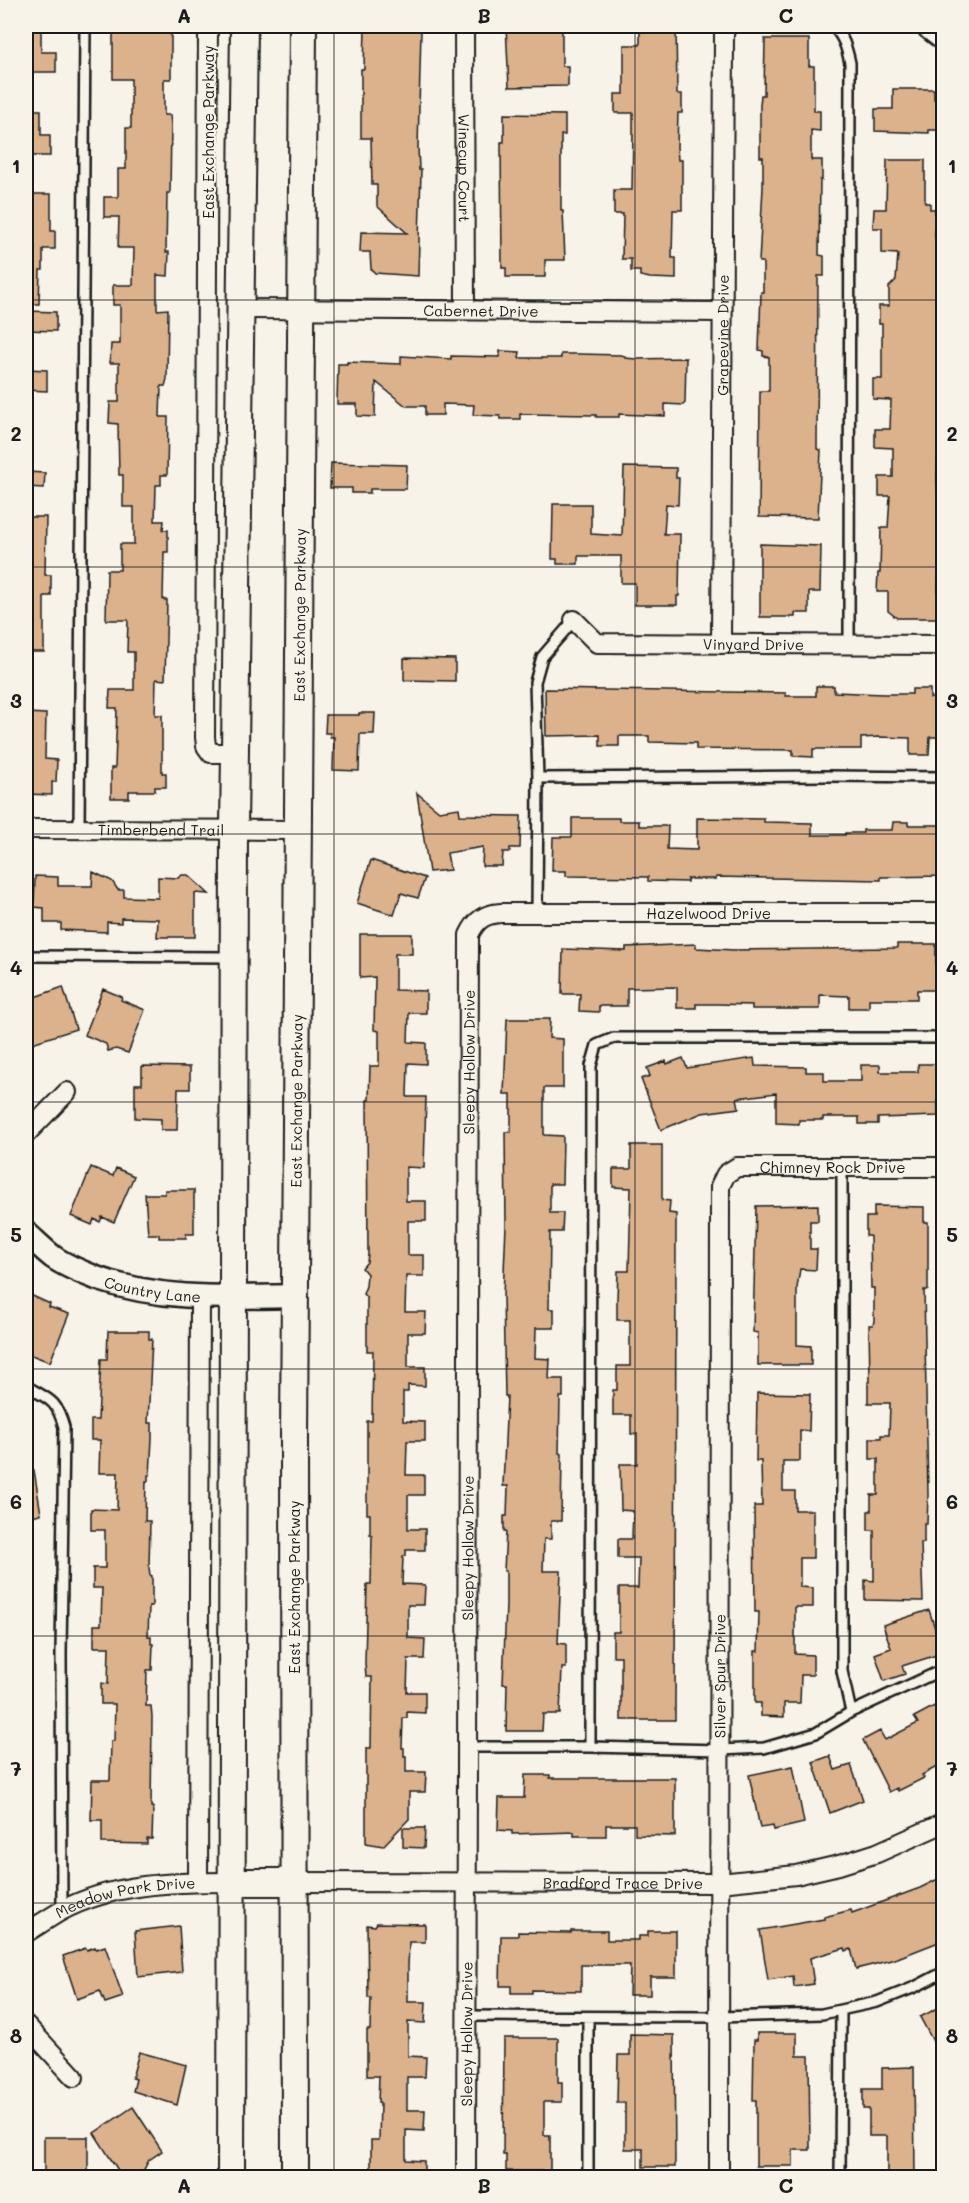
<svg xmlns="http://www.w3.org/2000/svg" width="969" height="2203" viewBox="0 0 969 2203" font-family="Mali,sans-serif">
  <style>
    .building { fill: #dbb28c; stroke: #1c1c1c; stroke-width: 1.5 }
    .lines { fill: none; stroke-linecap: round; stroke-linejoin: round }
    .service-casing { stroke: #1c1c1c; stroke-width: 14 }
    .minor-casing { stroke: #1c1c1c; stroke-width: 22 }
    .tertiary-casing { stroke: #1c1c1c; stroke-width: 27 }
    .secondary-casing { stroke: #1c1c1c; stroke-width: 30 }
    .service { stroke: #f7f3e8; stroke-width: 9 }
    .minor { stroke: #f7f3e8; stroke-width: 18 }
    .tertiary { stroke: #f7f3e8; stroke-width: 22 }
    .secondary { stroke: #f7f3e8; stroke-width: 26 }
    .grid { fill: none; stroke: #1c1c1c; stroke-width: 1.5; stroke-opacity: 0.55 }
    .labels { text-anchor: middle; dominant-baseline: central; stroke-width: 4.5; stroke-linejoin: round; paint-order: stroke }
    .street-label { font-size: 15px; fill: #1c1c1c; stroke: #f7f3e8 }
    .neatline { fill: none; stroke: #1c1c1c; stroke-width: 2 }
    .grid-label { font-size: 20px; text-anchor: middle; font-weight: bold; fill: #1c1c1c }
  </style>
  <rect width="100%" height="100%" fill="#f7f3e8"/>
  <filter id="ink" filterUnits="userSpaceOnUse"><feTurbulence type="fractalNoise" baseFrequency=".0167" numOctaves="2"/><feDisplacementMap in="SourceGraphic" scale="12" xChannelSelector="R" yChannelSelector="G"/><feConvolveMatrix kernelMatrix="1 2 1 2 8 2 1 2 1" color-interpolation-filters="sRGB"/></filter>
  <g filter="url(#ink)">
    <!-- building -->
    <path class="building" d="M26,26h15v26h15v20h-30z
      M120,26h43v4h8v49h-7v36h6l1,10 -1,68h-3l-1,59h3l-1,24 -11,-1v35l11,-1 -1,70 -2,7h-4l-1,31h8l-1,58h-6v10h-5l-1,36h9l-1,9h5v22h-4l-1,48h4l-2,80 -9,-1 -1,36h7v58h4v14h-11v4h-26v7h-18v-30h4l2,-60h-8l1,-18h24v-38h-7l1,-32h-22l1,-50h13v-26h14v-37h-11v-32h-4l-1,-51 -9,-1 1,-21h9v-39h-9l1,-19h9v-39h-7v-20h20l1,-37h-16l1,-31h-15v-20h14v-28h8v-41h5v-49h-18v-52h7z
      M365,26h54v5h2l-3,116 1,23h2l-3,106 -43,-3 -4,-4 -1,-17h-10l1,-20 46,1 -30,-27v-21h-5l-1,-47h-10v-69h3z
      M506,26h56v40h6v20l-59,1z
      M640,26h36l1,68h5v19h-4l-1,34 1,13h4v50h-9l-1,48h4v21l-26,-1 -10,-2v-5h-9v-12h-9l1,-45h-9v-24h18l1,-59v-18h-18v-19h9v-49h16z
      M765,39h44v27h5v45h6v20l-9,-1v30h11v20h-2l-1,75 5,1v20h-6l-1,173 4,1 -3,68 -59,-1 1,-126h9v-34l-6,-1v-5l-4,-1 2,-58h2v-30h-4l4,-75v-30h-3v-52l1,-10h3z
      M893,89h41v10h3v12h5v19h-13v3l-54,-2v-22h18z
      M26,110h15v25h9v21h-24z
      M504,114l61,1v20h-4v76h2l2,49h-20v17h-39v-9h-4l-1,-126h3z
      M887,160h38v43h5v6h5v29h2v8h4l-3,97h4l-2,105h-2l-1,31 3,58 -3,81h-40l-9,-7v-19h-11l1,-19h2l1,-45h7l2,-32h-11v-19h14v-29l-18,-1v-18h15l1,-29 -18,-1v-20h9v-55h-3v-18h10v-19l7,-7 2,-26 -16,-1v-25h-9l1,-19h12z
      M26,194h25v37h4v18h-12v21h-3l-1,34h-13z
      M26,311l30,1v19l-30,-1z
      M500,351l20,1 -1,6h42v-4h18l42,1 4,1v2l11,1 50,-1 -1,45 -2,2 -18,-1v12l-46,-2v3h-23v-2l-76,-1v5h-20v-3l-27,-1 1,-10 -31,-1v11h-18v-9h-19l-30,-24 -1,35 -18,-1v-12h-20l1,-40h9v-2l54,2v-8l50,3v-3l49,1z
      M26,369l21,1v21l-21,-1z
      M331,463l76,2 -1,24h-36v4h-18v-5h-22z
      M624,467l52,1v10h3l-1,27 -12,-1 -2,30h16l-1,62h-2v9h-42v-22h-14v-27h-43v8h-21v-5h-5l1,-55h38v30l31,2z
      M26,472l19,1 -1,15 -18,-1z
      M26,517h20l-1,58h6v21h-7v56h-18z
      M760,544l61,2 -1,46h-11v21h-14v4h-35z
      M404,658l51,1v22l-51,-1z
      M816,686h18v6l49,2h29v-5h18v9h14v39h-14l-1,18h-19v-17l-31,-1 -18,1v11h-48v8l-20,-1v-6l-97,-1v-6l-47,-1v-6h-30v10h-19v-11l-54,1 -1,-47 241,4v3h30z
      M26,713l20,1 -1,45 12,1 -1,22h-4v13l-26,-1z
      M359,713h16l-1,21h-14l-1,37 -26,-1 1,-33h-4v-4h-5l1,-18h33z
      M417,793l22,18 20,-3 1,7 61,1 -1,32h-10v4h-7l-1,14h-20l1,-19 -36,6 3,17 -21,2z
      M572,818h47v3h20v5h29l-1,23 30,1v-32l67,1v3l48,1v12h33v-2h18v-3h29l1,-8h15v3h36v51l-63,1v3l-165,-3v2h-29v3l-39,-1v-4l-82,-1v-5h-14l1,-34h19z
      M371,860l54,18 -7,20 -17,-5 -7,22 -37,-12z
      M93,872l19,9 6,9h6v7l34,1v-21l20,1 4,-3h6l21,19 -14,-1v44h-38l1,-18 -37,-1v5l-14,-1v10l-46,-2v-7h-17v-15l-10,-1 1,-31 23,1v9h34z
      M360,934h52v20h-17v36l31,1v22h-17l-1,29 18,1v21l-18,-1 -1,34h19l-2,71 -18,-1v34h20v20h-18v34h16v21h-18l-1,36h21l-1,21h-17v34h17v19l-17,-1v7h-5v29l22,1v19h-18l-1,34h18v20h-16v34h17v21h-19v6h-3l-1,28 23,1 -1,20h-16v33l17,1 -1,20h-16l-1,33h18v21l-18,-1v6h-4l-1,30h2v8h2v16h20l-1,20h-16v27l-26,27 -17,-3v-95h5l1,-71h-6l-1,-14 2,-79h4l1,-49h-2v-21h-3v-93h5l1,-70h-6v-53l-4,-4 3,-8 1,-12 -5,-6 5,-6 1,-8 -1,-154h2l1,-34h9v-35l-5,-1 1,-53 -15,1z
      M696,944v4l38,2 163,-2v-4h39v46h-19v9h-48v9h-20v-12l-29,-1v14h-68v-4l-34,-1h-22v4h-19v-21l-50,1v18h-28v6l-20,-1 1,-17h-18l1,-45 63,2v-4z
      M63,987l13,42 -50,16v-45z
      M103,989l19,8 -1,3 24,10 -17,43 -12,-4 -8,2 -2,-7 -21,-9z
      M507,1019h43l-1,19 14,1v49h-19v47l19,1 -1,48h-12v29h13l-1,19h-12l-1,77h5v19h-18l-1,30 15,1 -1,20h14v18h-3l-1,56 3,1 -1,67h-10v18h-7l-1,32h18l-3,72 8,1v24h-4l-2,46h-17l-1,17h-36l1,-47h-4l3,-80v-33h-2l2,-40h-2v-15h3l1,-30h-5l4,-90h-2l-2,-100 3,-71 -1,-93h6v-38h-7z
      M683,1058l4,10 67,-10 1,8 51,1v5h18v9h37v-16h19v7h38v-8h20v52l-60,2v6h-19v-7h-36v3h-24v4l-23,-1v-30l-39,5 2,10 -37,5 -41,17 -20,-51 9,-3 -3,-8 19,-7 1,3z
      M142,1066l48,1v22h-12l-1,41h-16v-11l-26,-1v-34h7z
      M631,1145h31v55l8,1 -1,12 7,1 -1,506h-54v-64h-8v-24h6v-44h19l1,-30h-21v-19h14l1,-28 -12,-1 -1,-46h17v-30h-6v-19h-18v-25h4v-24h13v-46h-13v-21l1,-28h11l2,-83 -18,-1v-18h18z
      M91,1167l22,9 3,-8 18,8 -20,46 -12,-5 -2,5 -6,-3 -2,6 -21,-9z
      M165,1190h29v44h-8v4h-27v-4h-11l-3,-40h20z
      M818,1205v16h-8v28h7l-1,21 -16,-1 -3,19v57l14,1v19h-53v-32l-5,-1 3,-126z
      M874,1206l50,1v15h4v68h-4l4,205 -1,29h-3v19h-3l2,58 -58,-1v-20l9,1v-51h-6v-19h3v-16h7v-36h-8v-21h11v-3h8l1,-32h-22v-21h2l-1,-57h4l1,-4v-33h-3l-1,-52h-4v-19h8z
      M26,1293l24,11 -1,3 20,7 -19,48 -24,-9z
      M108,1331h41v8h3l-4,84h4v15l-2,37h-2v6h-2l-1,40h5l-1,47 1,7 2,1v30h-3l-1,30h3v8h2l-1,26h-5l-1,36h5l1,10 -1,91h2l-1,32h-5v5l-45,-1v-23h-11l1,-40h18l1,-39h3l1,-37h-14v-21l7,1 1,-37h-15v-22h7l1,-37h-9v-20h12v-38h-14v-21l26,1 1,-37h-19l1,-33h-9v-20h7l3,-61h6z
      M757,1393l53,1 -1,37 -9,-1v31h-17v30h12v19h18v48h-13v29l13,1v19h-18v47l18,1v20h-12l-1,28h-16v14l-23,-1v-13h-6v-52h3l1,-39h-4l-1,-106h8l-1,-45h-5z
      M34,1470l7,44 -15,3v-46z
      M929,1610l14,43 -41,13 3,8 -21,7 -9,-27 16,-6 -8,-23z
      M944,1701v62l-22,12 2,3 -26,13 -1,-3 -8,4 -26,-52 17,-9 5,9 33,-17 -4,-6z
      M830,1756l5,14 16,-5 12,35 -33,13 -17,-51z
      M793,1766l11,57 -30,7 -1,-4 -13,2 -11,-53z
      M525,1775h25v3h125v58l-40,-1v-10h-29v11h-32v-4l-62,2v-3l-14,-1 1,-32h25z
      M403,1828h22l-1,20 -21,-1z
      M944,1876v64l-49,19 -39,10 -5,-20 -5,2 -1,-3 -35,10 4,26 -20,3 -1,-11 -25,4 -8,-50 64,-11v-2l27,-7 1,3 68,-25z
      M377,1923l48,1v18h-16l-1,25v35h18l-1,21 -17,-1v34l18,1 -1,20h-18v33h18l-1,21 -18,-1v30l18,1v17h-53v-38h8l1,-37h-2l1,-27h-12v-46h3l1,-32h-3l-1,-73 8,1z
      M179,1926l3,46 -44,5 -3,-46z
      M571,1931h36v9h32v-4h9v-5h28v46h-26v18h-21l1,-30h-49v26l-49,-1v3h-21v-7h-11l1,-50h17v-4l53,1z
      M105,1946l18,51 -18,6 -5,-12 -23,8 -14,-43 23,-8 1,2 8,-3 1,2z
      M944,2005v57l-24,-45z
      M757,2033h40v23h12l1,94h-17v16h-37v-66h-3l1,-60h3z
      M630,2034l44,1 1,132h-32v-18h-18v-46h-8l1,-48h12z
      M504,2038h54v44h4v20h-18v33h6v36h-44v-16h-3z
      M139,2052l47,13 -9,40 -44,-14 3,-12 -4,-1z
      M914,2067l1,111h-28v-42h-18v-27h-6v-20h19v-21z
      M133,2107l29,44 -13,9 -8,15 -4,3h-14l-29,-45z
      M44,2137h44v41h-44z"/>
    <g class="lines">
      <!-- service casing -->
      <g class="service-casing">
        <path id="service" d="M832,26c11,8 15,23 18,37l-1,581
          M538,778l-3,-96 7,-25 32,-37
          M79,829l6,-803
          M537,913l1,-135 289,-2 117,1
          M26,956l205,1
          M944,1038h-330l-17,7 -6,21 -1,681 130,3 44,-2 52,-15 35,-21 93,-43
          M842,1167v504l9,41
          M26,1386c24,14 30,13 38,41l-3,227 1,257
          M467,1747h123
          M466,2016l254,1 102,-3 55,-12 38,-15 29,-15
          M588,2017v161
          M840,2178l1,-168"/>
      </g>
      <!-- minor casing -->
      <g class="minor-casing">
        <g id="minor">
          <path d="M208,26l-3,711 1,9 5,7h24"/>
          <path id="s1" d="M464,26l1,284"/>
          <path id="s2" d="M241,309l481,3"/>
          <path id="s3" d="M574,620l23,23 347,2"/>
          <path id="s4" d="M721,644l3,-611 3,-7"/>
          <path id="s5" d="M26,829l272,1"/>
          <path d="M26,1134l41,-42"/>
          <path d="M198,1882l2,-584"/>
          <path id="s6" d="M293,1882l427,1 76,-8 43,-10 38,-12 67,-30"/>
          <path id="s7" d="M26,1933c11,-7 23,-15 35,-22 52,-28 113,-29 171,-29"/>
          <path d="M26,2025l48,52"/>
          <path id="s8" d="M466,2178l3,-1243c7,-15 15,-21 32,-22h443"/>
          <path id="s9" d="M719,2178l1,-992 6,-12 11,-7h207"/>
        </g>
      </g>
      <!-- tertiary casing -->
      <g class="tertiary-casing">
        <g id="tertiary">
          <path id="s10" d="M26,1233c9,8 18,17 27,24 14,10 31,16 46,22 64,22 129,18 196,17"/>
        </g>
      </g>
      <!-- secondary casing -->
      <g class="secondary-casing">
        <g id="secondary">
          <path d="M930,26l14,11"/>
          <path d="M232,1882h61"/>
          <path d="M231,2178l3,-1348 10,-804"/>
          <path id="s11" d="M295,2178l-1,-739 9,-1413"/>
        </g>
      </g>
      <!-- service -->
      <use href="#service" class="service"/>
      <!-- minor -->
      <use href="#minor" class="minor"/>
      <!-- tertiary -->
      <use href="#tertiary" class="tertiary"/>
      <!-- secondary -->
      <use href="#secondary" class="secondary"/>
    </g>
  </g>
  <!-- grid -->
  <path class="grid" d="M334,26v2152M635,26v2152M26,300h918M26,567h918M26,834h918M26,1102h918M26,1369h918M26,1636h918M26,1903h918"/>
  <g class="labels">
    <!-- street labels -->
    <g class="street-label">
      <text transform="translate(208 132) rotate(-90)">East Exchange Parkway</text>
      <text stroke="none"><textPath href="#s1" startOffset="142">Winecup Court</textPath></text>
      <text stroke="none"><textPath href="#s2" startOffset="240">Cabernet Drive</textPath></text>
      <text stroke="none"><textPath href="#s4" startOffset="309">Grapevine Drive</textPath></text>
      <text stroke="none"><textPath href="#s11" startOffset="1563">East Exchange Parkway</textPath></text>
      <text stroke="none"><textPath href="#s3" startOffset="189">Vinyard Drive</textPath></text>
      <text stroke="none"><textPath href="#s5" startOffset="135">Timberbend Trail</textPath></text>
      <text stroke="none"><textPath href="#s8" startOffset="1492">Hazelwood Drive</textPath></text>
      <text stroke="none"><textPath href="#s8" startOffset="1116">Sleepy Hollow Drive</textPath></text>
      <text stroke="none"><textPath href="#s11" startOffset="1077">East Exchange Parkway</textPath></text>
      <text stroke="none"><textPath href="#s9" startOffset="1114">Chimney Rock Drive</textPath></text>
      <text stroke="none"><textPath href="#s10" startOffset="142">Country Lane</textPath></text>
      <text stroke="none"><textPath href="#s8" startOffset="630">Sleepy Hollow Drive</textPath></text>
      <text transform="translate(294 1587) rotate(-90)">East Exchange Parkway</text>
      <text stroke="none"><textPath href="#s9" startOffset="502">Silver Spur Drive</textPath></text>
      <text stroke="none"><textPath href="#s6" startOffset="330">Bradford Trace Drive</textPath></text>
      <text stroke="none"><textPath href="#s7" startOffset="108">Meadow Park Drive</textPath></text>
      <text stroke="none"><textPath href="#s8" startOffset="144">Sleepy Hollow Drive</textPath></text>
    </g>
  </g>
  <!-- margin -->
  <rect width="969" height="2203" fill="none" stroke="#f7f3e8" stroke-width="66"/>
  <rect x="33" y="33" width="903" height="2137" class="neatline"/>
  <g class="grid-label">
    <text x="184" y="23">A</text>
    <text x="484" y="23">B</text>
    <text x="786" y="23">C</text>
    <text x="16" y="173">1</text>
    <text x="952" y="173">1</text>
    <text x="16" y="441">2</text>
    <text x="952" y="441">2</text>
    <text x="16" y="708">3</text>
    <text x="952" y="708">3</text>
    <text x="16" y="975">4</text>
    <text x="952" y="975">4</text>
    <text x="16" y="1242">5</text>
    <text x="952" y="1242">5</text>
    <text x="16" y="1509">6</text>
    <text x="952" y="1509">6</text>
    <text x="16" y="1776">7</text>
    <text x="952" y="1776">7</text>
    <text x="16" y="2043">8</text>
    <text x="952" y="2043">8</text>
    <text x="184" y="2193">A</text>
    <text x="484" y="2193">B</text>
    <text x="786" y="2193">C</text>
  </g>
</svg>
